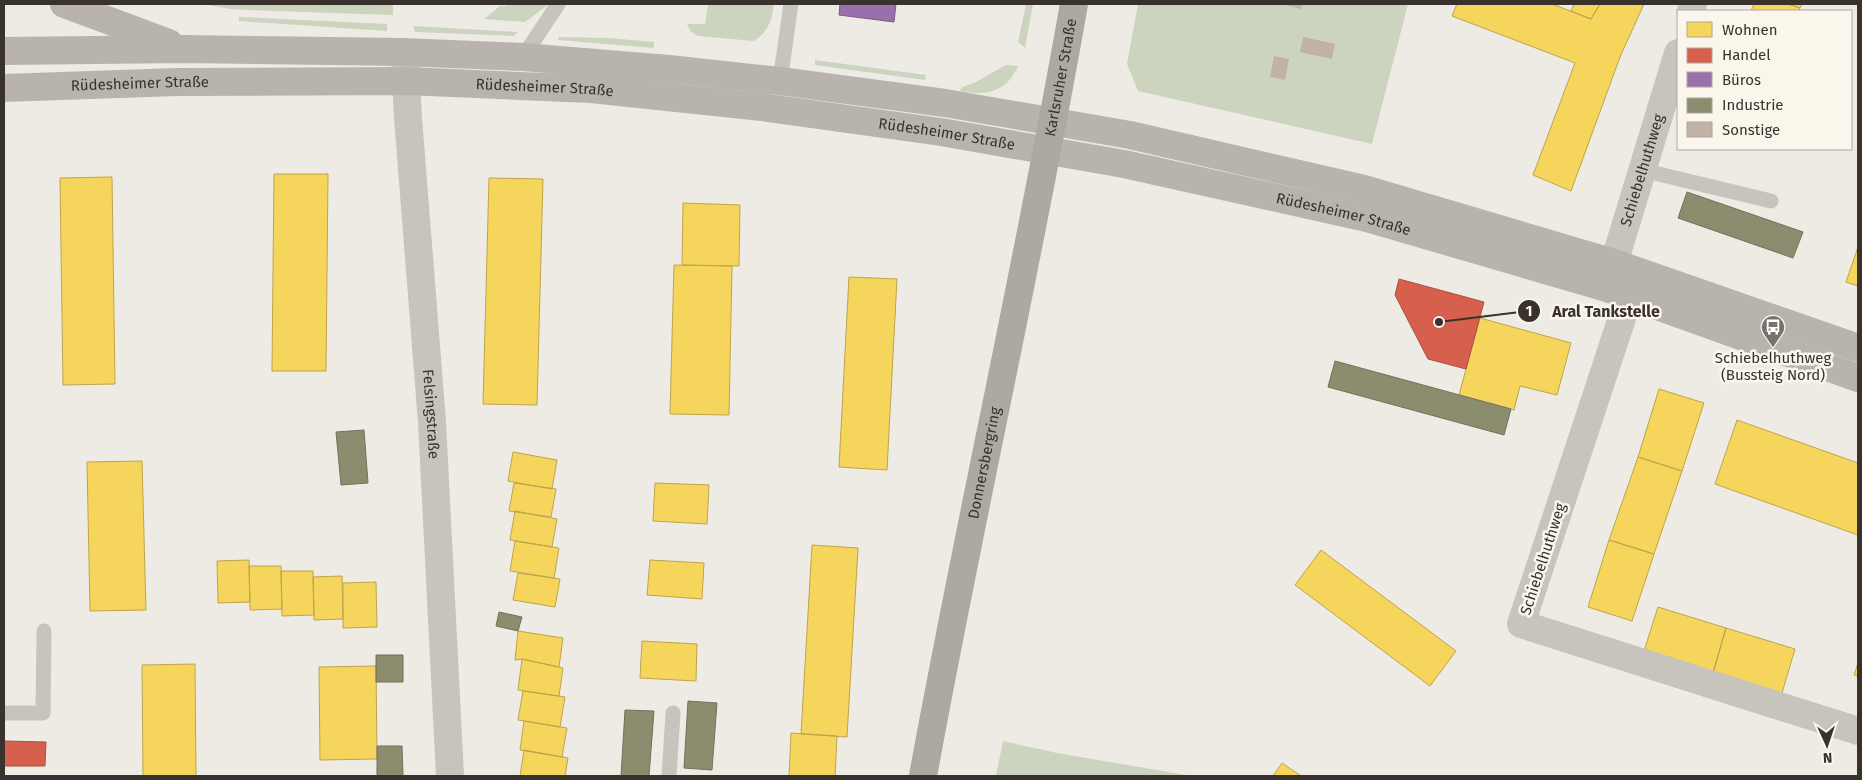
<svg xmlns="http://www.w3.org/2000/svg" width="1862" height="780" viewBox="0 0 1862 780" font-family="'Fira Sans',sans-serif">
  <style>
    .green { fill: #ccd4bf }
    .homes { fill: #f6d55c; stroke: #bda44d }
    .shops { fill: #d6604d; stroke: #a75243 }
    .offices { fill: #9970ab; stroke: #7c5d85 }
    .industry { fill: #8c8c6e; stroke: #73715a }
    .building { fill: #c1b2a6 }
    .lines { fill: none; stroke-linecap: round; stroke-linejoin: round }
    .lane { stroke: #c7c3bd; stroke-width: 15 }
    .street { stroke: #c7c3bd; stroke-width: 28 }
    .secondary { stroke: #b8b3ad; stroke-width: 28 }
    .primary { stroke: #aca8a2; stroke-width: 28 }
    .labels { text-anchor: middle; dominant-baseline: central; stroke-width: 5; stroke-linejoin: round; paint-order: stroke }
    .street-label { font-size: 15px; fill: #39312b; stroke: #faf6ec }
    .poi-label { font-size: 15px; fill: #39312b; stroke: #faf6ec }
    .leader { fill: none; stroke: #39312b; stroke-width: 2 }
    .callout-dot { fill: #39312b; stroke: #faf6ec; stroke-width: 2 }
    .mark-label { font-size: 15px; text-anchor: middle; font-weight: bold; fill: #fff }
    .callout-label { font-size: 16px; text-anchor: middle; font-weight: bold; fill: #39312b; stroke: #faf6ec; stroke-width: 5; stroke-linejoin: round; paint-order: stroke }
  </style>
  <rect width="100%" height="100%" fill="#eeebe4"/>
  <!-- green -->
  <path class="green" d="M202,4h191v11l-143,-5 -20,-1z
    M508,4h41l-24,18 -41,-3 16,-13h5z
    M708,4h66c-2,15 -6,30 -21,37l-55,-5 -7,-4 -4,-8h18z
    M1026,4h7l-8,44 -7,-6z
    M1138,4h270l-36,140 -234,-53 -11,-27z
    M239,17l148,7v7l-148,-10z
    M413,26l105,6 -4,4 -99,-4z
    M559,37l50,1 45,4v6l-96,-8z
    M815,60l111,15 -1,5 -110,-15z
    M1006,65l12,1c-12,27 -32,30 -58,25l2,-4 12,-4z
    M1003,741l54,12 135,23h-196z"/>
  <!-- homes -->
  <path class="homes" d="M1457,4h95l39,15 9,-15h44l-24,53 -49,134 -38,-16 42,-112 -123,-47z
    M1574,4h26l-9,15 -20,-8z
    M1754,4h34l12,4 -1,3h-48z
    M1788,4h14l-2,4z
    M274,174h54l-2,197h-54z
    M112,177l3,207 -52,1 -3,-207z
    M489,178l54,1 -6,226 -54,-1z
    M683,203l57,2 -1,61 -57,-1z
    M1858,247v39l-12,-4z
    M674,265l58,1 -3,149 -59,-1z
    M849,277l48,2 -10,191 -48,-3z
    M1480,318l91,25 -14,52 -37,-9 -6,24 -55,-15z
    M1659,389l45,14 -22,68 -44,-14z
    M1737,420l121,43v72l-143,-51z
    M513,452l44,8 -5,29 -44,-8z
    M1638,457l44,14 -28,83 -45,-14z
    M142,461l4,149 -56,1 -3,-149z
    M514,483l42,6 -5,28 -42,-6z
    M655,483l54,2 -2,39 -54,-3z
    M515,511l42,8 -5,28 -42,-7z
    M1609,540l45,14 -22,67 -44,-14z
    M515,541l44,7 -5,30 -44,-7z
    M812,545l46,3 -11,189 -46,-3z
    M1321,550l135,101 -26,35 -135,-101z
    M249,560l1,42 -32,1 -1,-42z
    M650,560l54,3 -2,36 -55,-4z
    M249,566h32l1,43 -32,1z
    M281,571h32l1,44 -32,1z
    M518,573l42,6 -5,28 -42,-7z
    M342,576l1,43 -29,1 -1,-43z
    M376,582l1,45 -34,1v-45z
    M1658,607l68,21 -13,45 -69,-22z
    M1726,628l69,21 -13,44 -69,-20z
    M518,631l45,7 -4,29 -37,-8 -7,1z
    M642,641l55,3 -1,37 -56,-3z
    M522,659l41,9 -4,28 -41,-6z
    M1858,663v13l-4,-1z
    M195,664l1,112h-53l-1,-111z
    M376,666l1,93 -57,1 -1,-93z
    M523,691l42,6 -5,30 -42,-7z
    M524,721l43,7 -5,29 -42,-7z
    M791,733l46,3 -2,40h-46z
    M524,750l44,8 -3,18h-45z
    M1282,763l19,13h-28z"/>
  <!-- shops -->
  <path class="shops" d="M1399,279l85,23 -18,67 -38,-10 -33,-64z
    M4,741l42,1 -1,24h-41z"/>
  <!-- offices -->
  <path class="offices" d="M840,4h56l-2,18 -55,-7z"/>
  <!-- industry -->
  <path class="industry" d="M1687,192l116,40 -10,26 -115,-40z
    M1335,361l176,48 -7,26 -176,-48z
    M364,430l4,53 -27,2 -5,-53z
    M499,612l23,5 -4,14 -22,-5z
    M376,655h27v27h-27z
    M688,701l29,2 -5,67 -28,-2z
    M625,710l29,1 -5,65h-28z
    M377,746h25l1,30h-26z"/>
  <!-- building -->
  <path class="building" d="M1281,4h21l-1,5z
    M1303,37l32,7 -3,15 -32,-7z
    M1274,56l15,3 -4,21 -15,-3z"/>
  <g class="lines">
    <!-- lane -->
    <path class="lane" d="M523,57l35,-53
      M780,81l11,-77
      M1642,170l129,31
      M4,713h39l1,-82
      M669,776l4,-63"/>
    <!-- street -->
    <g class="street">
      <path d="M1691,11l2,-7"/>
      <path id="s1" d="M405,57l3,61 24,304 18,354"/>
      <path d="M1635,273l-14,48 -100,303 337,107"/>
      <path id="s2" d="M1607,286l71,-233"/>
    </g>
    <!-- secondary -->
    <g class="secondary">
      <path d="M64,4l105,39"/>
      <path d="M4,51l180,-2 220,3 119,5 146,12 111,12 165,22 185,32 234,54 250,74 244,85"/>
      <path id="s3" d="M4,88l173,-6 229,-1 185,8 171,18 179,25 183,32 243,54 240,70 251,90"/>
    </g>
    <!-- primary -->
    <path class="primary" id="s4" d="M923,776c47,-258 106,-514 151,-772"/>
  </g>
  <!-- icons -->
  <defs>
    <g id="bus-pin" transform="scale(1.25)"><path d="M0 17L-7.5 6A9.5 9.5 0 1 1 7.5 6Z" fill="#78726c" stroke="#faf6ec"/><path d="M-5-6H5V4H4V6H2V4H-2V6H-4V4H-5ZM-3.5-4V0h7V-4ZM-3.5 1.2v1.5H-2V1.2ZM2 1.2v1.5H3.5V1.2Z" fill="#fff"/></g>
  </defs>
  <g fill-rule="evenodd">
    <use href="#bus-pin" x="1773" y="327"/>
  </g>
  <g class="labels">
    <!-- street labels -->
    <g class="street-label">
      <text stroke="none"><textPath href="#s4" startOffset="712">Karlsruher Straße</textPath></text>
      <text stroke="none"><textPath href="#s3" startOffset="136">Rüdesheimer Straße</textPath></text>
      <text stroke="none"><textPath href="#s3" startOffset="541">Rüdesheimer Straße</textPath></text>
      <text stroke="none"><textPath href="#s3" startOffset="946">Rüdesheimer Straße</textPath></text>
      <text stroke="none"><textPath href="#s2" startOffset="121">Schiebelhuthweg</textPath></text>
      <text stroke="none"><textPath href="#s3" startOffset="1351">Rüdesheimer Straße</textPath></text>
      <text stroke="none"><textPath href="#s1" startOffset="358">Felsingstraße</textPath></text>
      <text stroke="none"><textPath href="#s4" startOffset="319">Donnersbergring</textPath></text>
      <text transform="translate(1543 559) rotate(-72)">Schiebelhuthweg</text>
    </g>
    <!-- poi labels -->
    <g class="poi-label">
      <text x="1773" y="358">Schiebelhuthweg<tspan x="1773" dy="17">(Bussteig Nord)</tspan></text>
    </g>
  </g>
  <!-- callouts -->
  <path class="leader" d="M1439 322L1529 311"/>
  <g class="callout-dot">
    <circle cx="1439" cy="322" r="5"/>
    <circle cx="1529" cy="311" r="12"/>
  </g>
  <g class="mark-label">
    <text x="1529" y="316">1</text>
  </g>
  <g class="callout-label">
    <text x="1606" y="317">Aral Tankstelle</text>
  </g>
  <!-- border -->
  <rect width="1862" height="780" fill="none" stroke="#39312b" stroke-width="10"/>
  <!-- legend -->
  <rect x="1677" y="10" width="175" height="140" fill="#faf6ec" stroke="#ada79f"/>
  <rect x="1687" y="22" width="25" height="15" fill="#f6d55c" stroke="#ada79f"/>
  <text x="1722" y="35" font-size="15" fill="#39312b">Wohnen</text>
  <rect x="1687" y="48" width="25" height="15" fill="#d6604d" stroke="#ada79f"/>
  <text x="1722" y="60" font-size="15" fill="#39312b">Handel</text>
  <rect x="1687" y="72" width="25" height="15" fill="#9970ab" stroke="#ada79f"/>
  <text x="1722" y="85" font-size="15" fill="#39312b">Büros</text>
  <rect x="1687" y="98" width="25" height="15" fill="#8c8c6e" stroke="#ada79f"/>
  <text x="1722" y="110" font-size="15" fill="#39312b">Industrie</text>
  <rect x="1687" y="122" width="25" height="15" fill="#c1b2a6" stroke="#ada79f"/>
  <text x="1722" y="135" font-size="15" fill="#39312b">Sonstige</text>
  <!-- north arrow -->
  <g transform="translate(1827 745) rotate(177)" stroke="#faf6ec" stroke-width="4" paint-order="stroke">
  <path d="M0-4L9 19L0 12L-9 19Z" fill="#39312b"/>
  <text y="-8" font-size="14" font-weight="bold" text-anchor="middle" fill="#39312b">N</text>
  </g>
</svg>
